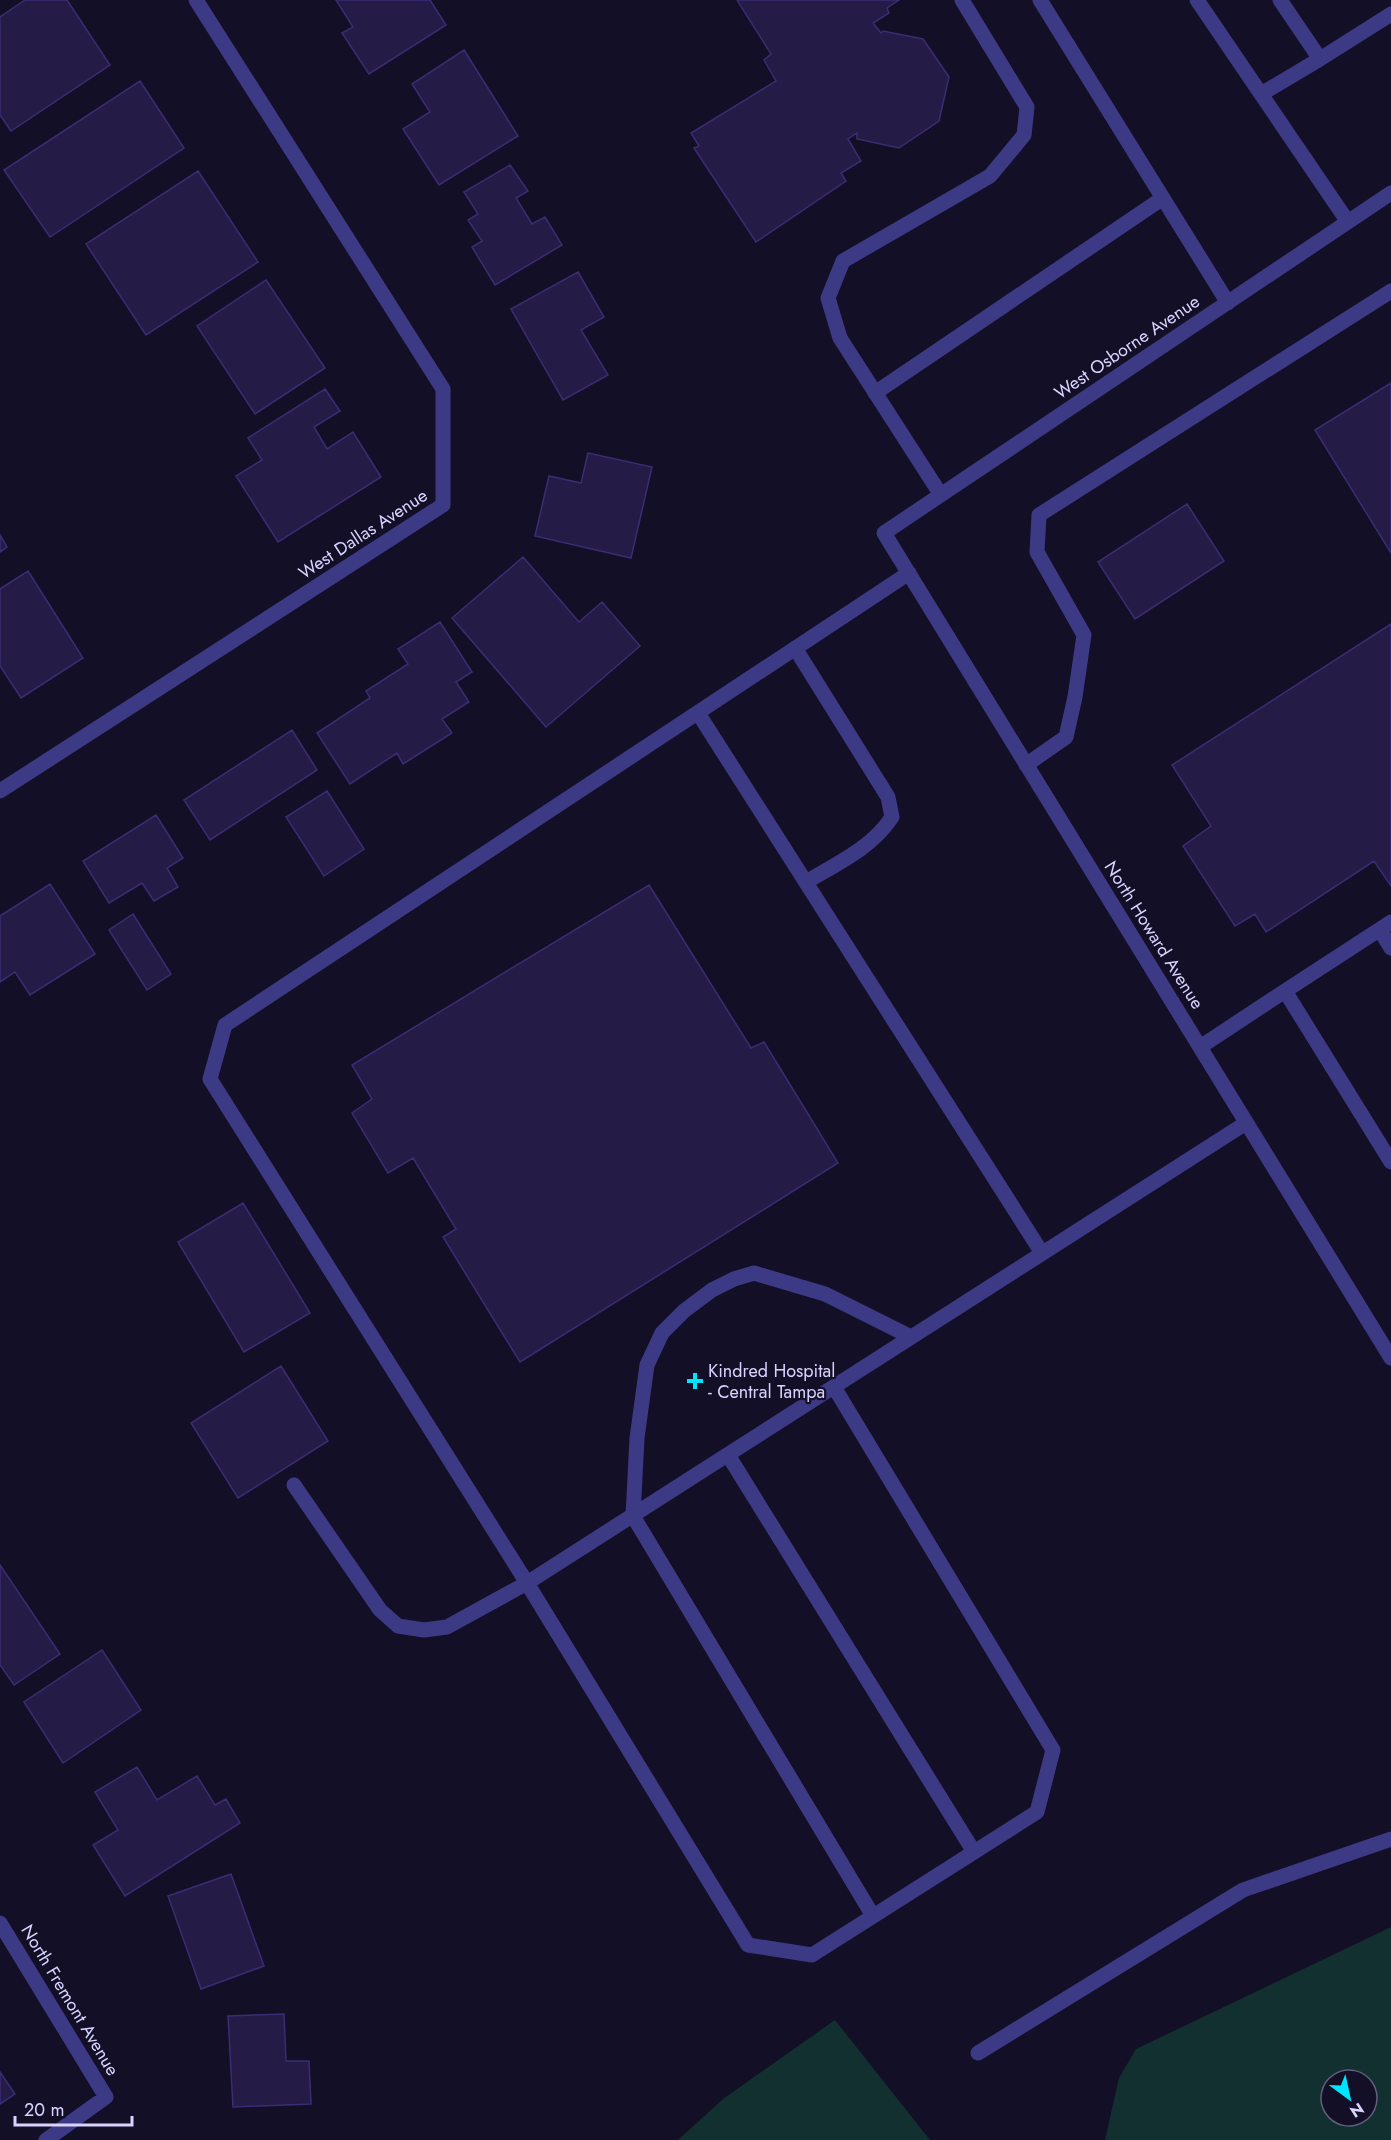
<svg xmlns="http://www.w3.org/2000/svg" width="1391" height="2140" viewBox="0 0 1391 2140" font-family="Jost,sans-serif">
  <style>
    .green { fill: #12302f; fill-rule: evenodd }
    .building { fill: #241b47; stroke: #3b2d73; stroke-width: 1.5 }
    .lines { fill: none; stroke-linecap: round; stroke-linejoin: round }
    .minor { stroke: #3d3a85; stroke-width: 15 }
    .poi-dot { fill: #00e5ff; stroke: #130f26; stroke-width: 2 }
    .labels { text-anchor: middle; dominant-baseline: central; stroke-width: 4.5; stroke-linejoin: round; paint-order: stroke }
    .street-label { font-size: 18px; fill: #d9d4ff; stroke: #130f26 }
    .poi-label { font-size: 18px; fill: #d9d4ff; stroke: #130f26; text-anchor: start }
  </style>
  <rect width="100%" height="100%" fill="#130f26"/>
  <!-- green -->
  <path class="green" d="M1391,1927v213h-286l14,-62 17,-29zM1331,2080h36v36h-36z
    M835,2020l95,120h-252l45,-41z"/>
  <!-- building -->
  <path class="building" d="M25,0h42l43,65 -99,66 -11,-16v-98z
    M336,0h94l16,25 -77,49 -27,-41 11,-6z
    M737,0h162l-12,8 2,5 -16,10 8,10 2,-2 40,8 26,38 -10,44 -40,27 -42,-9v-6l-9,6 13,22 -20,12 5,8 -90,61 -62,-94 5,-2 -8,-13 85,-52 -12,-21 7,-6z
    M464,50l54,86 -79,49 -36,-56 27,-17 -18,-28z
    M140,81l44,67 -134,89 -46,-67z
    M510,165l18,26 -12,7 16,26 13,-7 17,28 -67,40 -23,-38 10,-6 -14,-21 10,-6 -14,-22z
    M198,171l60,91 -112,73 -60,-91z
    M578,272l26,45 -23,13 27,45 -45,25 -52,-91z
    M266,280l59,88 -70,46 -58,-88z
    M1391,383v170l-76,-123z
    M325,389l15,22 -26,16 13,22 26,-17 28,45 -103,65 -42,-66 26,-16 -14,-22z
    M588,453l64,14 -21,91 -96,-22 14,-60 32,7z
    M1187,504l37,57 -89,58 -37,-57z
    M0,535l7,12 -7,5z
    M523,557l56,65 23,-20 38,44 -94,81 -94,-109z
    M28,571l55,87 -62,40 -21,-32v-77z
    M440,622l32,50 -16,10 13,20 -27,17 10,14 -49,31 -6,-11 -47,31 -33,-51 53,-35 -4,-7 42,-27 -10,-15z
    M1391,624v262l-17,-25 -108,71 -11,-18 -20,12 -52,-80 28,-20 -39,-61z
    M292,730l25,40 -107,70 -26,-40z
    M327,791l37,58 -40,27 -38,-59z
    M156,815l27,43 -16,10 11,19 -24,14 -12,-18 -33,20 -26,-42z
    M50,884l45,70 -65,41 -15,-23 -15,10v-66z
    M649,885l102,163 13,-6 74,121 -318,199 -77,-125 13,-8 -43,-71 -25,15 -36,-60 20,-14 -20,-34z
    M133,914l38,60 -24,16 -38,-60z
    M243,1203l67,110 -66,39 -66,-110z
    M281,1366l47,75 -90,57 -47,-75z
    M0,1565l60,89 -46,31 -14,-20z
    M102,1650l39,60 -78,53 -39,-61z
    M137,1767l20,33 40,-24 18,29 11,-6 14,24 -115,73 -32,-51 25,-15 -23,-38z
    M231,1874l33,92 -63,23 -33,-93z
    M284,2014l2,47h23l2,43 -78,3 -5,-91z
    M0,2072l15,22 -15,10z"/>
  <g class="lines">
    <!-- minor -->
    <path class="minor" d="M1040,0l188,303
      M1197,0l151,222
      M1280,0l40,59 71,-45
      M1261,94l59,-35
      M1391,193l-507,340 507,825
      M875,393l288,-195
      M941,495l-101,-157 -12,-40 15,-37 147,-85 34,-41 3,-28 -65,-107
      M909,573l-684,452 -15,54 317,504 719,-460
      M795,648l93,149 4,20c-20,31 -56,47 -86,65
      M698,713l344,540
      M1026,765l40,-28 9,-40 9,-62 -47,-83 2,-37 352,-224
      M0,791l443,-286v-116l-247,-389
      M1380,930l11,18
      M1285,991l106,-69
      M1200,1047l85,-56 106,171
      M728,1455l246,397
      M294,1485l86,125 18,16 26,4 23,-3 80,-44 221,362 64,10 225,-143 16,-62 -219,-363
      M873,1916l-240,-400 4,-78 10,-73 15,-32 22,-22 28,-21 22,-11 20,-6 71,21 86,43
      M0,1923l106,174 -60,43
      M978,2053l265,-163 148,-51"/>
  </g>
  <!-- markers -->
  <path class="poi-dot" d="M692 1372h6v6h6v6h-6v6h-6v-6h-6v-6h6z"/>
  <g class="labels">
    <!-- street labels -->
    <g class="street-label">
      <text transform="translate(1127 347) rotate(-34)">West Osborne Avenue</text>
      <text transform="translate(363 534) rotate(-33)">West Dallas Avenue</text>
      <text transform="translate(1154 935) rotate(58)">North Howard Avenue</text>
      <text transform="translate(70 2000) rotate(59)">North Fremont Avenue</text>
    </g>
    <!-- poi labels -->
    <g class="poi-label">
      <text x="708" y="1371">Kindred Hospital<tspan x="708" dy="21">- Central Tampa</tspan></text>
    </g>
  </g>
  <!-- north arrow -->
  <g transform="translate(1349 2098) rotate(147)"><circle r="28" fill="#130f26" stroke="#625e7d" stroke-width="1.5"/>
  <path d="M0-4.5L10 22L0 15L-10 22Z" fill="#00e5ff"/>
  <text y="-9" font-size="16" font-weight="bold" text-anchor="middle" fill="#d9d4ff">N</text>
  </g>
  <!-- scale -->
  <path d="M15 2116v9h117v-9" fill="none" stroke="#d9d4ff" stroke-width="3"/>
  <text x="24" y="2116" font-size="18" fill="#d9d4ff" stroke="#130f26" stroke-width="4.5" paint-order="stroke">20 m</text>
</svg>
